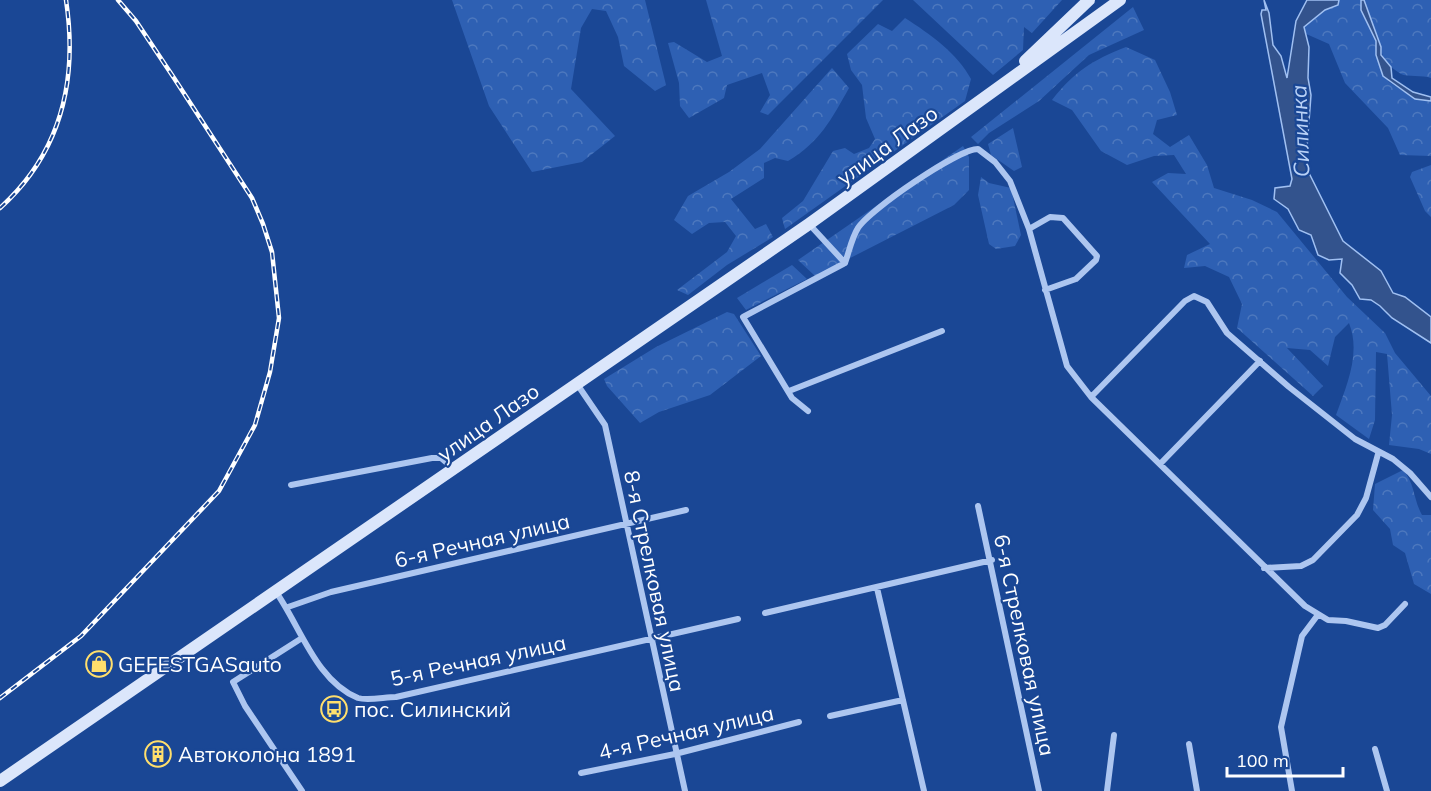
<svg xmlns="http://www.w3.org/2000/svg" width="1431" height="791" viewBox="0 0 1431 791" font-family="Mulish,sans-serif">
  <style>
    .forest { fill: url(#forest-crowns) }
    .water { fill: #33538d; stroke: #a0c0f2; stroke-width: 1.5 }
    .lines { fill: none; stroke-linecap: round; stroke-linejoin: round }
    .minor { stroke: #adc6f0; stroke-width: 6 }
    .secondary { stroke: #dbe6fb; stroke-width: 12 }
    .rail-casing { stroke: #fff; stroke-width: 4.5 }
    .rail { stroke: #1a4795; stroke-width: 2; stroke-dasharray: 7; stroke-linecap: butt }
    .labels { text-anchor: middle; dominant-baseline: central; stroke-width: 4.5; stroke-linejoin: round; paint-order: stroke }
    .street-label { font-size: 21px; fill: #fff; stroke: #1a4795 }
    .poi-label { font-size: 21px; fill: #fff; stroke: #1a4795; text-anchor: start }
    .water-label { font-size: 22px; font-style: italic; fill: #b9d1f6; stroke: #1a4795 }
  </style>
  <defs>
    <pattern id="forest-crowns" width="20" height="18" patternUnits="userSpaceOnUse" patternTransform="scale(1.5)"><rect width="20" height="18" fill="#2e60b3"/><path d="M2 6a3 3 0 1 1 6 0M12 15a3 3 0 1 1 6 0" fill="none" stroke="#4d78be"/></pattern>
  </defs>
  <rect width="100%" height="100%" fill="#1a4795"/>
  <!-- forest -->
  <path class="forest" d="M452,0h193l21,85 -11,6 -31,-25 -6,-29 -12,-26 -14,-2 -11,19 -10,61 44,47 -33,26 -50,10 -43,-66z
    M706,0h177l-115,115 -8,-3 10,-17 -8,-22 -35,12 -3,13 -35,20 -9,-12 -1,-23 -11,-40 6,-1 33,20 15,-6z
    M913,0h149l-30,33 -8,-6 -1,23 -30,25z
    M1339,0h22v10l15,31 6,31 7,10 28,18 14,1v55l-31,-1 -12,-27 -43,-45 -16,-39 -25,-11 1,-7 20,-16 14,-7z
    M1364,0h67v78c-8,-3 -24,-1 -30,-4 -10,-6 -20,-15 -20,-27z
    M1133,7l11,23 -55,25 -50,46 -50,32 -11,11 -7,-7z
    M905,18c25,16 52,35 66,61l-6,22 -180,128 -3,-11 21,-17 30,-50 12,-3 9,6 15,-6 6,-9 -9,-21 -4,-33 -11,-15 -4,-16 31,-30 14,7z
    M1126,47l29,13 15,32 7,23 -20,5 -4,14 17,13 19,-12 18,30 7,23 38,12 25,12 70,85 38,36 10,20 36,43v58l-12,-5 -30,-4 3,-30 -5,-61 -11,-2 -1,68 -6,19 -33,-24c11,-30 25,-62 13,-92l-14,14 -7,29 -18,-16 -23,-2 36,38 -10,10 -76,-68 5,-24 -13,-27 -24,-11 -21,2 3,-13 23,-11 -58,-62 16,-9 18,1 -12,-19 -20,1 -27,9 -26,-14 -29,-41 -20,-10c23,-29 39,-39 74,-53z
    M832,68l17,20c-18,32 -29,54 -61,73l-13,-3 -11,5v15l-33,21 24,30 11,-5 7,13 -46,28 -39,30 -11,-5 50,-38 9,-16 -11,-14 -16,1 -17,11 -18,-14 14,-24 41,-24 31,-23z
    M1013,128l9,39 -8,4 -23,-16 -3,-11z
    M963,146l6,11v33l-15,15 -139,71 -17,-16z
    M1431,165v52l-6,-6 -15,-34 2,-5z
    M981,177l8,6 22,5 10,47 -6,11 -19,3 -7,-5 -11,-49z
    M792,265l15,14 -61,31 -9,-12z
    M727,312l7,2 27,42 -51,39 -51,17 -19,11 -33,-37 -3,-7 52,-32z
    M1403,470c12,13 10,29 19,45h9v79l-17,-10 -9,-31 -12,-8 -3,-16 -17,-19 2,-26z"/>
  <!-- water -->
  <path class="water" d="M1264,0l5,13 4,32 8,11 6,22 9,-57 11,-21h32l-1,5 -13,5 -21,17 5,20 -1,31 3,17 -4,53 -3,5 4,18 35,70 38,30 12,22 12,4 26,20v26l-39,-25 -12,-12 -9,-6 -11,-1 -8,-14 -12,-12 2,-14 -13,1 -11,-5 -7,-20 -12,-5 -11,-21 -14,-10 1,-11 15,-2 2,-7 -31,-165 1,-4h4z
    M1364,0l17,47v8l10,12 1,11 21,14 18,5v4l-16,-2 -32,-23 -7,-21v-14l-15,-31v-10z"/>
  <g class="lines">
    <!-- minor -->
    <path class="minor" d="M809,224l36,39c4,-11 7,-26 13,-35 11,-18 100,-79 120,-79l17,13 15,19 19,48 38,137 24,31 214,209 23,14 18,1 32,7 7,-3 20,-21
      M1029,229l21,-12 13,1 34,38 -1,4 -20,19 -31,11
      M577,384l28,41 80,366
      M789,391l153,-60
      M1091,397l94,-96 9,-5 13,6 20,31 62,54 66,52 38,20 17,14 21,24
      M808,411l-16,-13 -49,-81 102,-54
      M1161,463l99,-102
      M291,485l141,-27h9l13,11
      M978,506l61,285
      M1264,568l37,-2 12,-6 44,-45 9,-17 12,-44
      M877,588l47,203
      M276,592c24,34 40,89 82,106 10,3 27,-1 38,-1l342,-78
      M288,607l43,-15 355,-82
      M765,613l227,-53
      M830,716l73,-16
      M1189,744l8,47
      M1375,749l12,42
      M581,773l94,-19 124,-32
      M302,791l-57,-85 -12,-24 69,-44
      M1107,791l7,-56
      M1292,791l-11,-64 21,-91 15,-20"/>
    <!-- secondary -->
    <path class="secondary" d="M1025,61l64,-61
      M0,781l809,-557 311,-224"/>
    <!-- rail casing -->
    <g class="rail-casing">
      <path id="rail" d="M0,208c61,-55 78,-128 66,-208
        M0,698l81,-62 138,-145 36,-66 15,-53 9,-54 -7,-66 -9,-28 -11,-26 -78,-120 -38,-57 -18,-21"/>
    </g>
    <!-- rail -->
    <use href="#rail" class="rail"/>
  </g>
  <!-- icons -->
  <defs>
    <g id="shop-ring" transform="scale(1.35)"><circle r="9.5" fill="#1a4795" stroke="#ffdf6c" stroke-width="1.5"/><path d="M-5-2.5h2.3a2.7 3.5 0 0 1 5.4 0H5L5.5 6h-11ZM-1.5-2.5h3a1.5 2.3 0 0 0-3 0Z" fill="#ffdf6c"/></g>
    <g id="bus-ring" transform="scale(1.35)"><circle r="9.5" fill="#1a4795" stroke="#ffdf6c" stroke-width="1.5"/><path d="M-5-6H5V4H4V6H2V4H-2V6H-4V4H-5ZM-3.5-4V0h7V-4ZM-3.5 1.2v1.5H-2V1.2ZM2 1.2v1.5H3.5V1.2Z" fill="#ffdf6c"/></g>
    <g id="building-ring" transform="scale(1.35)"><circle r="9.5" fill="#1a4795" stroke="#ffdf6c" stroke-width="1.5"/><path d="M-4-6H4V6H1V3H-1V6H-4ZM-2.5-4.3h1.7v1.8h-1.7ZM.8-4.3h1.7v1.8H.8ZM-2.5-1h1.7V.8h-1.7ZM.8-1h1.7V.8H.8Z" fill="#ffdf6c"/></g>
  </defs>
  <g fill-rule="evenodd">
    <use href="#shop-ring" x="99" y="664"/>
    <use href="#bus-ring" x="334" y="709"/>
    <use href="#building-ring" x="158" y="754"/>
  </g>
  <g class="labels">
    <!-- street labels -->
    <g class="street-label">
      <text transform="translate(887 145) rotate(-36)">улица Лазо</text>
      <text transform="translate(488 422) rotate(-35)">улица Лазо</text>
      <text transform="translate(482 540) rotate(-13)">6-я Речная улица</text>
      <text transform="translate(655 581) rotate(78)">8-я Стрелковая улица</text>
      <text transform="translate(1025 645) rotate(78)">6-я Стрелковая улица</text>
      <text transform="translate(478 660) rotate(-12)">5-я Речная улица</text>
      <text transform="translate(686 732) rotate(-13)">4-я Речная улица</text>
    </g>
    <!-- poi labels -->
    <g class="poi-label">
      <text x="118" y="664">GEFESTGASauto</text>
      <text x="354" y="709">пос. Силинский</text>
      <text x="178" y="754">Автоколона 1891</text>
    </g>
    <!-- water labels -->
    <g class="water-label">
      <text transform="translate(1300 131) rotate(-92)">Силинка</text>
    </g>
  </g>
  <!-- scale -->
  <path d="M1227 767v9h116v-9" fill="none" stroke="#ffffff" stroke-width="3"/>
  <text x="1236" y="767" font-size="18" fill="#ffffff" stroke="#1a4795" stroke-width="4.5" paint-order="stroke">100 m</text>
</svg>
